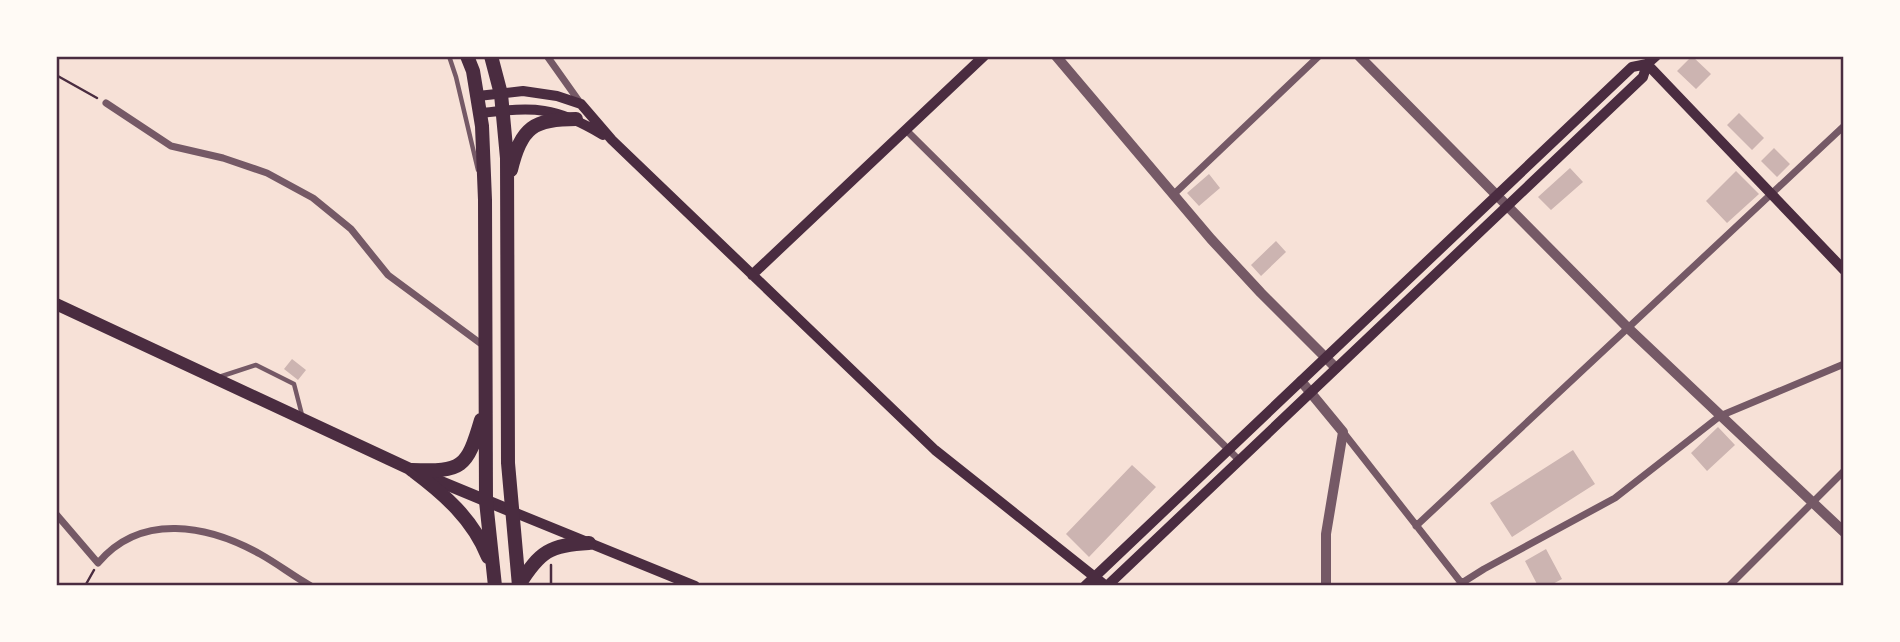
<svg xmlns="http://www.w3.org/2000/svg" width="1900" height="642" viewBox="0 0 1900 642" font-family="'Work Sans',sans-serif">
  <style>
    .building { fill: #ccb4b1 }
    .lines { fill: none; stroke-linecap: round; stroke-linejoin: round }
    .path { stroke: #4a2c40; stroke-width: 2.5 }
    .service { stroke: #755966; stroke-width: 4.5 }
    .minor { stroke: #755966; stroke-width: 7 }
    .tertiary { stroke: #755966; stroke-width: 10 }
    .secondary { stroke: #4a2c40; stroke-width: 10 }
    .primary { stroke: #4a2c40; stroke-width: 12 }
    .trunk { stroke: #4a2c40; stroke-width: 14 }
    .neatline { fill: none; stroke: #4a2c40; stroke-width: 2.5 }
  </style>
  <rect width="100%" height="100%" fill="#f7e1d7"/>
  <!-- building -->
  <path class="building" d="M1692,56l19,18 -15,15 -19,-18z
    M1739,113l25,25 -12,12 -25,-25z
    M1774,148l16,16 -13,13 -16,-16z
    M1570,168l13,14 -32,28 -13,-13z
    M1736,171l23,23 -32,29 -21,-22z
    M1209,174l11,14 -21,18 -12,-13z
    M1276,241l10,11 -25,24 -10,-11z
    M292,359l14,11 -8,10 -14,-11z
    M1718,427l17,18 -28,26 -16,-18z
    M1573,450l22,34 -83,53 -22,-34z
    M1132,465l24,22 -67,70 -23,-23z
    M1546,549l16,30 -13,7h-11l-13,-25z"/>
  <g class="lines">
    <!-- path -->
    <path class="path" d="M56,75l41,23
      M85,586l9,-16
      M551,586v-21"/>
    <!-- service -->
    <path class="service" d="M449,56l7,21 22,93
      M219,377l37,-12 38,19 8,31"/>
    <!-- minor -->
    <path class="minor" d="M547,56l34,48
      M106,103l65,43 52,12 44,15 46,25 38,31 37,46 96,71
      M906,130l333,330
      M1174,194l145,-138
      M1343,432l120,153
      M56,514l42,49c43,-51 110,-38 162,-9 18,10 33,22 51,32
      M1416,526l428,-400
      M1457,586l27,-17 131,-71 105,-82 124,-52
      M1729,586l115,-115"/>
    <!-- tertiary -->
    <path class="tertiary" d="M1056,56l155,183 50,54 75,75
      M1359,56l269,272 216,204
      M1301,381l42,51 -17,102v52"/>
    <!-- secondary -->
    <path class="secondary" d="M1647,64l197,206
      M478,96l45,-5 34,5 24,8 31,36 323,310 171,136
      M481,113c54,-6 74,-7 122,22
      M752,275l232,-219
      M511,511l184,75
      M1085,586l547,-519 15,-3
      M1107,586l536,-509 4,-13 9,-8"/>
    <!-- primary -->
    <path class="primary" d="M56,304l356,166 99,41"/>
    <!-- trunk -->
    <path class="trunk" d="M467,56l6,15 9,55 3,74 1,301 9,85
      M491,56l10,38 6,64 1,305 11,123
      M511,170c10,-43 23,-51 65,-51
      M412,470c32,24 61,49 76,87
      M412,470c50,2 55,-2 69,-50
      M519,585c21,-34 31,-40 70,-42"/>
  </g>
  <!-- border -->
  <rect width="1900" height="642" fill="none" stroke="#fffaf5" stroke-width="116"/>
  <rect x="58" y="58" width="1784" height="526" class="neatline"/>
</svg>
